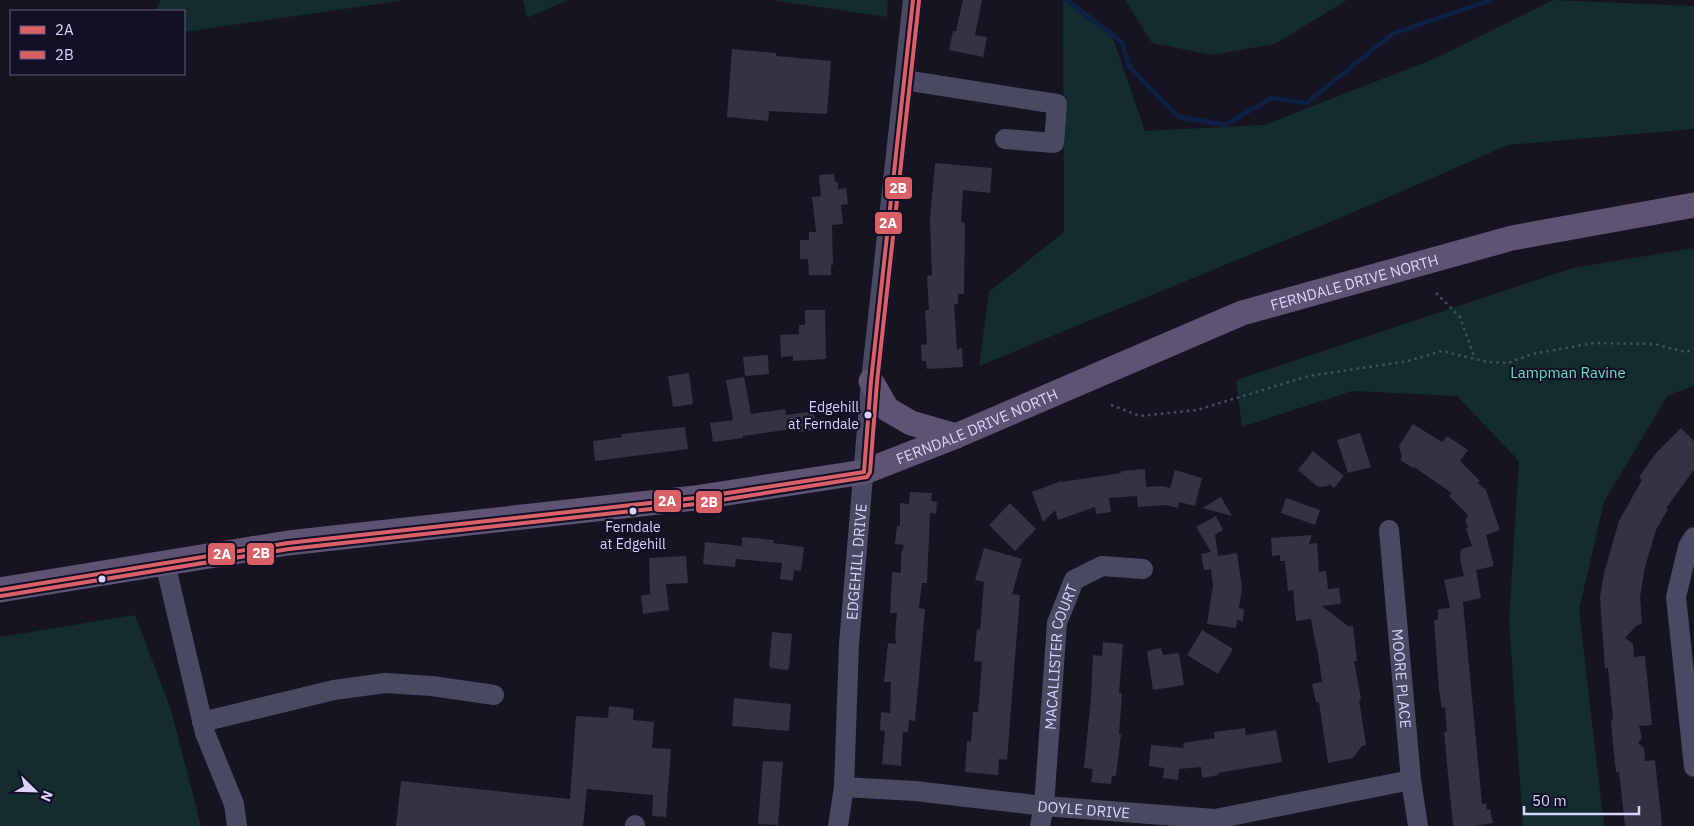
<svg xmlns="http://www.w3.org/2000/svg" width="1694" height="826" viewBox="0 0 1694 826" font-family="'IBM Plex Sans',sans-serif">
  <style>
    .green { fill: #132c2d }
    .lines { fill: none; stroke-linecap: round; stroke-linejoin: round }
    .stream { stroke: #0d2144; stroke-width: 4.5 }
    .building { fill: #343243 }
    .path { stroke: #44505f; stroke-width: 2.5; stroke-dasharray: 2.5 4; stroke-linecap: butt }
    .minor { stroke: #4a4962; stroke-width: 20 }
    .major { stroke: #5e5373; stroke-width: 25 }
    .bus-1-casing { stroke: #130f26; stroke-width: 8 }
    .bus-2-casing { stroke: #130f26; stroke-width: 8 }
    .bus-1 { stroke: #d96067; stroke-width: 4 }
    .bus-2 { stroke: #d96067; stroke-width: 4 }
    .bus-dot { fill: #d9d4ff; stroke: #130f26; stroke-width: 2 }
    .labels { text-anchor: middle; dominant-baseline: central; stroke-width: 4.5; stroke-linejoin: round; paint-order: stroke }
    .bus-label { font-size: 14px; fill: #d9d4ff; stroke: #130f26; text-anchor: end }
    .street-label { font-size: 15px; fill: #d9d4ff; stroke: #130f26 }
    .park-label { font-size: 15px; fill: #5fe0c0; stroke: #130f26 }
    .line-badge { stroke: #130f26; stroke-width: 2 }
    .badge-label { font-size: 14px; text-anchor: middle; font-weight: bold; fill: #fff }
  </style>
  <rect width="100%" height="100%" fill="#161421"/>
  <!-- green -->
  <path class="green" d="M161,0h245l-222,32v-21h-29z
    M523,0h45l-41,18z
    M771,0h117l-1,17z
    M1063,0h8l39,30 35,101 119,-6 172,-67 117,-58 141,6v123l-186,16 -154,67 -375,154 10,-74 75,-60z
    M1125,0h222l-72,44 -62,11 -61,-12z
    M1694,248v138l-26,9 -64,107 -25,108 25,216h-81l-14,-206 10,-159 -62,-65 -105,-5 -110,36 -6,-47 337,-112z
    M135,615l36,95 30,116h-201v-189z"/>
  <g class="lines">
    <!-- stream -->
    <path class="stream" d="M1066,0l56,42 7,24 50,51 46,8 47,-27 35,5 85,-69 99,-34"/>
  </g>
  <!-- building -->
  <path class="building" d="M963,0h19l-7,35 12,2 -4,20 -34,-7 4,-19h3z
    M732,49l44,4v3l55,5 -4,53 -58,-3 -1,10 -41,-4z
    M935,163l57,5 -2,25 -27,-3 -2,32 4,1 -1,71h-6v10h-4l3,45 5,-1 1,19 -36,2 -1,-8h-4l-1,-16 6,-1 -2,-34h4l-2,-34 5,-1 -2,-55z
    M834,174l1,8h3v7l8,-1 2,16 -7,1 2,19 -11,1 1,40h-2v10h-22l-1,-16h-8v-19h9v-8h7l-4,-35 9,-1 -2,-21z
    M805,310h20l1,49 -33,2v-5l-12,1 -1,-22 19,-1v-9h6z
    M768,355l1,19 -24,2 -2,-19z
    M689,373l4,31 -20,3 -5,-31z
    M744,377l7,37 34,-5 1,6 28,-4 2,19 -17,2v-4l-56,8v2l-30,4 -3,-19 23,-3 -7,-40z
    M1413,424l29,18 5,-6 21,14 -8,11 20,20 -2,2 8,7 14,40 -14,5 8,31 -18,4 5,28 -18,4 19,202 4,-1 1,7 3,-1 3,14 -20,3h-20l-9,-94 3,-1 -2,-24 -3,1 -3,-18 -5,-70h3l1,-3v-8l12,-1 -6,-28 20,-4 -4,-17 1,-10 11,-3 -6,-18h2l-3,-8 3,-5 -19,-19 3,-3 -38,-26 -1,1 -13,-8 2,-3 -3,-11z
    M685,427l3,22 -93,12 -2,-20 29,-4 -1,-3z
    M1681,428l13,13v29l-28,38 2,1 -12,21 -11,37 -5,30 2,27 -5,1 -12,13 8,6 1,13 11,-1 7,69 -13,1 3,12 -4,5 6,5 1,13 10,-1 7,66h-37l-6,-54h-3l-3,-28 -2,-24h2l-5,-52 -3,1 -5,-72 4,-24 15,-52 23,-41 -3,-3 17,-24z
    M1360,433l11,34 -23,6 -11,-33z
    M1313,451l31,25 -10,12 -5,-4 -1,2 -10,1 -20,-17z
    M1145,469l1,18 17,-1 7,2 5,-18 27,8 -7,28 -16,-4 -1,6 -12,-3 -28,2 -1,-11 -28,2 2,14 -15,2 -1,-7 -37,13 -3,-10 -12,12 -11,-30 29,-11 1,1 59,-9v-2z
    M910,492l22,1 -1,8 6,1 -1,12 -6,-1 -3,70h-5l-3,25 6,1 -10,112 -6,-1 -1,12h-5l-2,34 -19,-2 3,-33 -5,-1 1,-18 9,1 1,-31h-7l4,-39 8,1 -1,-10 2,-21h-7l2,-41 9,1v-18l3,-10 -9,-1 2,-18h3v-23l9,1z
    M1221,497l11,19 -30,-8z
    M1286,498l34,12 -5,15 -34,-12z
    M1010,503l26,26 -21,22 -26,-26z
    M1216,516l7,14 -8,5 3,21 19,-3 5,35 -3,20 5,1 -1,12 -6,-1 -1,8 -29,-4 6,-39 -2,-16 -7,1 -3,-16 10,-2 -15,-25z
    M1312,535l-3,9 8,-1 2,29 7,-1 2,18 11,-1 2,16 -19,2 26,20h5l4,35h-3l7,38 -2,1 7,45 -4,1 -9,12 -25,5 -9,-61h-3l-4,-18 10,-2 -5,-35h-1l-5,-28 -15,2 -3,-31 -5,1 -3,-30h-5v-6l-8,1 -1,-18z
    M742,537l32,3 -1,3 31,4 -3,24 -7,-1 -1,11 -13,-2 2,-16 -46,-4 -1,8 -32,-3 2,-22 37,4z
    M984,548l38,11 -10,35 8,1 -13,165 -8,-1 -1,16 -33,-3 2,-31 4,1 2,-30h5l4,-50 -8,-1 3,-32 3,1 4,-48 -9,-2z
    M686,556l2,27 -22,1 3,26 -26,4 -2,-18 9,-2 -1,-36z
    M1202,630l31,19 -15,25 -31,-19z
    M772,632l20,2 -3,34 -2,2 -17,-2 1,-1 -2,-1z
    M1103,642l20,2 -4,49h3l-3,41h2l-5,42h-4l-1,8 -20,-2 2,-13 -9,-1 7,-70 2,-43 9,1z
    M1161,648l2,7 16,-2 5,32 -31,5 -6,-39z
    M734,698l57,6 -2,27 -57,-5z
    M609,706l25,3 -1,11 21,2 -2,26 19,1 -5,68 -14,-1 1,-21 -66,-6 -4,37h-187l5,-45 169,18 6,-83 32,2z
    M1245,728l1,7 30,-5 6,32 -64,11v2l-16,3 -1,-11 -22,2 -1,11 -15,-2 1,-10 -15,-2 2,-21 33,3 -1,-5 32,-5 -1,-6z
    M763,761l20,1 -5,63 -20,-1z"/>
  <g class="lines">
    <!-- path -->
    <path class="path" d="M1436,293l24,24 15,42
      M1111,405l29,11 57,-6 112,-34 99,-15 34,-10 46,11 20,1 24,-9 62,-11 60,1 31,8 9,-3"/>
    <!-- minor -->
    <g class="minor">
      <path d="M904,80l153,24 -3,39 -49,-4"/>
      <path id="s1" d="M1389,530l22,250 7,46"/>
      <path d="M1694,537l-6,10 -12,50 18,170"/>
      <path d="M165,563l40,170 29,71 3,22"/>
      <path d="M202,722l132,-32 51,-7 47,3 62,9"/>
      <path id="s2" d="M844,787l71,4 129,15 171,13 196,-39"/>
      <path d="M635,826v-1"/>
      <path id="s3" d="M838,826l6,-39 5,-143 22,-263 42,-381"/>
      <path id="s4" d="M1040,826l4,-20 13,-183 17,-43 28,-14 41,3"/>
    </g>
    <!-- major -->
    <g class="major">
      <path d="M871,381l16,28 24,14 45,13"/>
      <path id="s5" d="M0,590l288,-47 407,-45 169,-26 92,-36 286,-123 270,-75 182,-33"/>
    </g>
    <!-- bus-1 casing -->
    <g class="bus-1-casing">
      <path id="bus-1" d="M0,590l288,-47 407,-45 169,-26 7,-91 42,-381"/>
    </g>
    <!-- bus-2 casing -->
    <g class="bus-2-casing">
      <path id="bus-2" d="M1,596l288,-47 407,-45 171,-27 3,-5 7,-90 42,-381"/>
    </g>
    <!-- bus-1 -->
    <use href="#bus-1" class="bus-1"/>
    <!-- bus-2 -->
    <use href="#bus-2" class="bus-2"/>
  </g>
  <!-- markers -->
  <g class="bus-dot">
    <circle cx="868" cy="415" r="4.5"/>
    <circle cx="633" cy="511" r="4.5"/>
    <circle cx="102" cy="579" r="4.5"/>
  </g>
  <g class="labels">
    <!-- bus labels -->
    <g class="bus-label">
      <text x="859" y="407">Edgehill<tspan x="859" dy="17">at Ferndale</tspan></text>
      <text x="633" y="527" text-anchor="middle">Ferndale<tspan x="633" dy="17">at Edgehill</tspan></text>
    </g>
    <!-- street labels -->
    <g class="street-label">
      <text stroke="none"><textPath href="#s5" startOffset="1399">FERNDALE DRIVE NORTH</textPath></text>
      <text stroke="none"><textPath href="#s5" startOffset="994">FERNDALE DRIVE NORTH</textPath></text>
      <text stroke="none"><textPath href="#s3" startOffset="265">EDGEHILL DRIVE</textPath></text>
      <text stroke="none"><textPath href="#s4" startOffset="171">MACALLISTER COURT</textPath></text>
      <text stroke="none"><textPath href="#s1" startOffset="149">MOORE PLACE</textPath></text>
      <text stroke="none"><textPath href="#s2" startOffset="241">DOYLE DRIVE</textPath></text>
    </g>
    <!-- park labels -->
    <g class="park-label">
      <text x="1568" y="372">Lampman Ravine</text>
    </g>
  </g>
  <g class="line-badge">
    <rect x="884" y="176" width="29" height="24" rx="5" fill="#d96067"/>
    <rect x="874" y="211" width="29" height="24" rx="5" fill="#d96067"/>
    <rect x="653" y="489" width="29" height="24" rx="5" fill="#d96067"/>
    <rect x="695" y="490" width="28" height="24" rx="5" fill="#d96067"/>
    <rect x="246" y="542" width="29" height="24" rx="5" fill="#d96067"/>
    <rect x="207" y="542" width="29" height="24" rx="5" fill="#d96067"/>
  </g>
  <g class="badge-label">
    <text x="898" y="193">2B</text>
    <text x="888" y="228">2A</text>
    <text x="667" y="506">2A</text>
    <text x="709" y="507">2B</text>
    <text x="261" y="558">2B</text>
    <text x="222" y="559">2A</text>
  </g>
  <!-- legend -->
  <rect x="10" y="10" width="175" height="65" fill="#130f26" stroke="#625e7d"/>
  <rect x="20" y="26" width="25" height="8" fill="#d96067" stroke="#625e7d"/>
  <text x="55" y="35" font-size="15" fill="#d9d4ff">2A</text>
  <rect x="20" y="51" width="25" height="8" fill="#d96067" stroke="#625e7d"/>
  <text x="55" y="60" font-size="15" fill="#d9d4ff">2B</text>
  <!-- north arrow -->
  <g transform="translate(35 791) rotate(113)" stroke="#130f26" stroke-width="4" paint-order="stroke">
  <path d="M0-4L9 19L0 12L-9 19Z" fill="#d9d4ff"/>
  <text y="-8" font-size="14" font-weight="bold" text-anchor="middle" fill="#d9d4ff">N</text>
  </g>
  <!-- scale -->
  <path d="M1524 806v8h115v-8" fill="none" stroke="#d9d4ff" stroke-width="2.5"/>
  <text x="1532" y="806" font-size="15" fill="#d9d4ff" stroke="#130f26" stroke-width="4" paint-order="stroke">50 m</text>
</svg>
